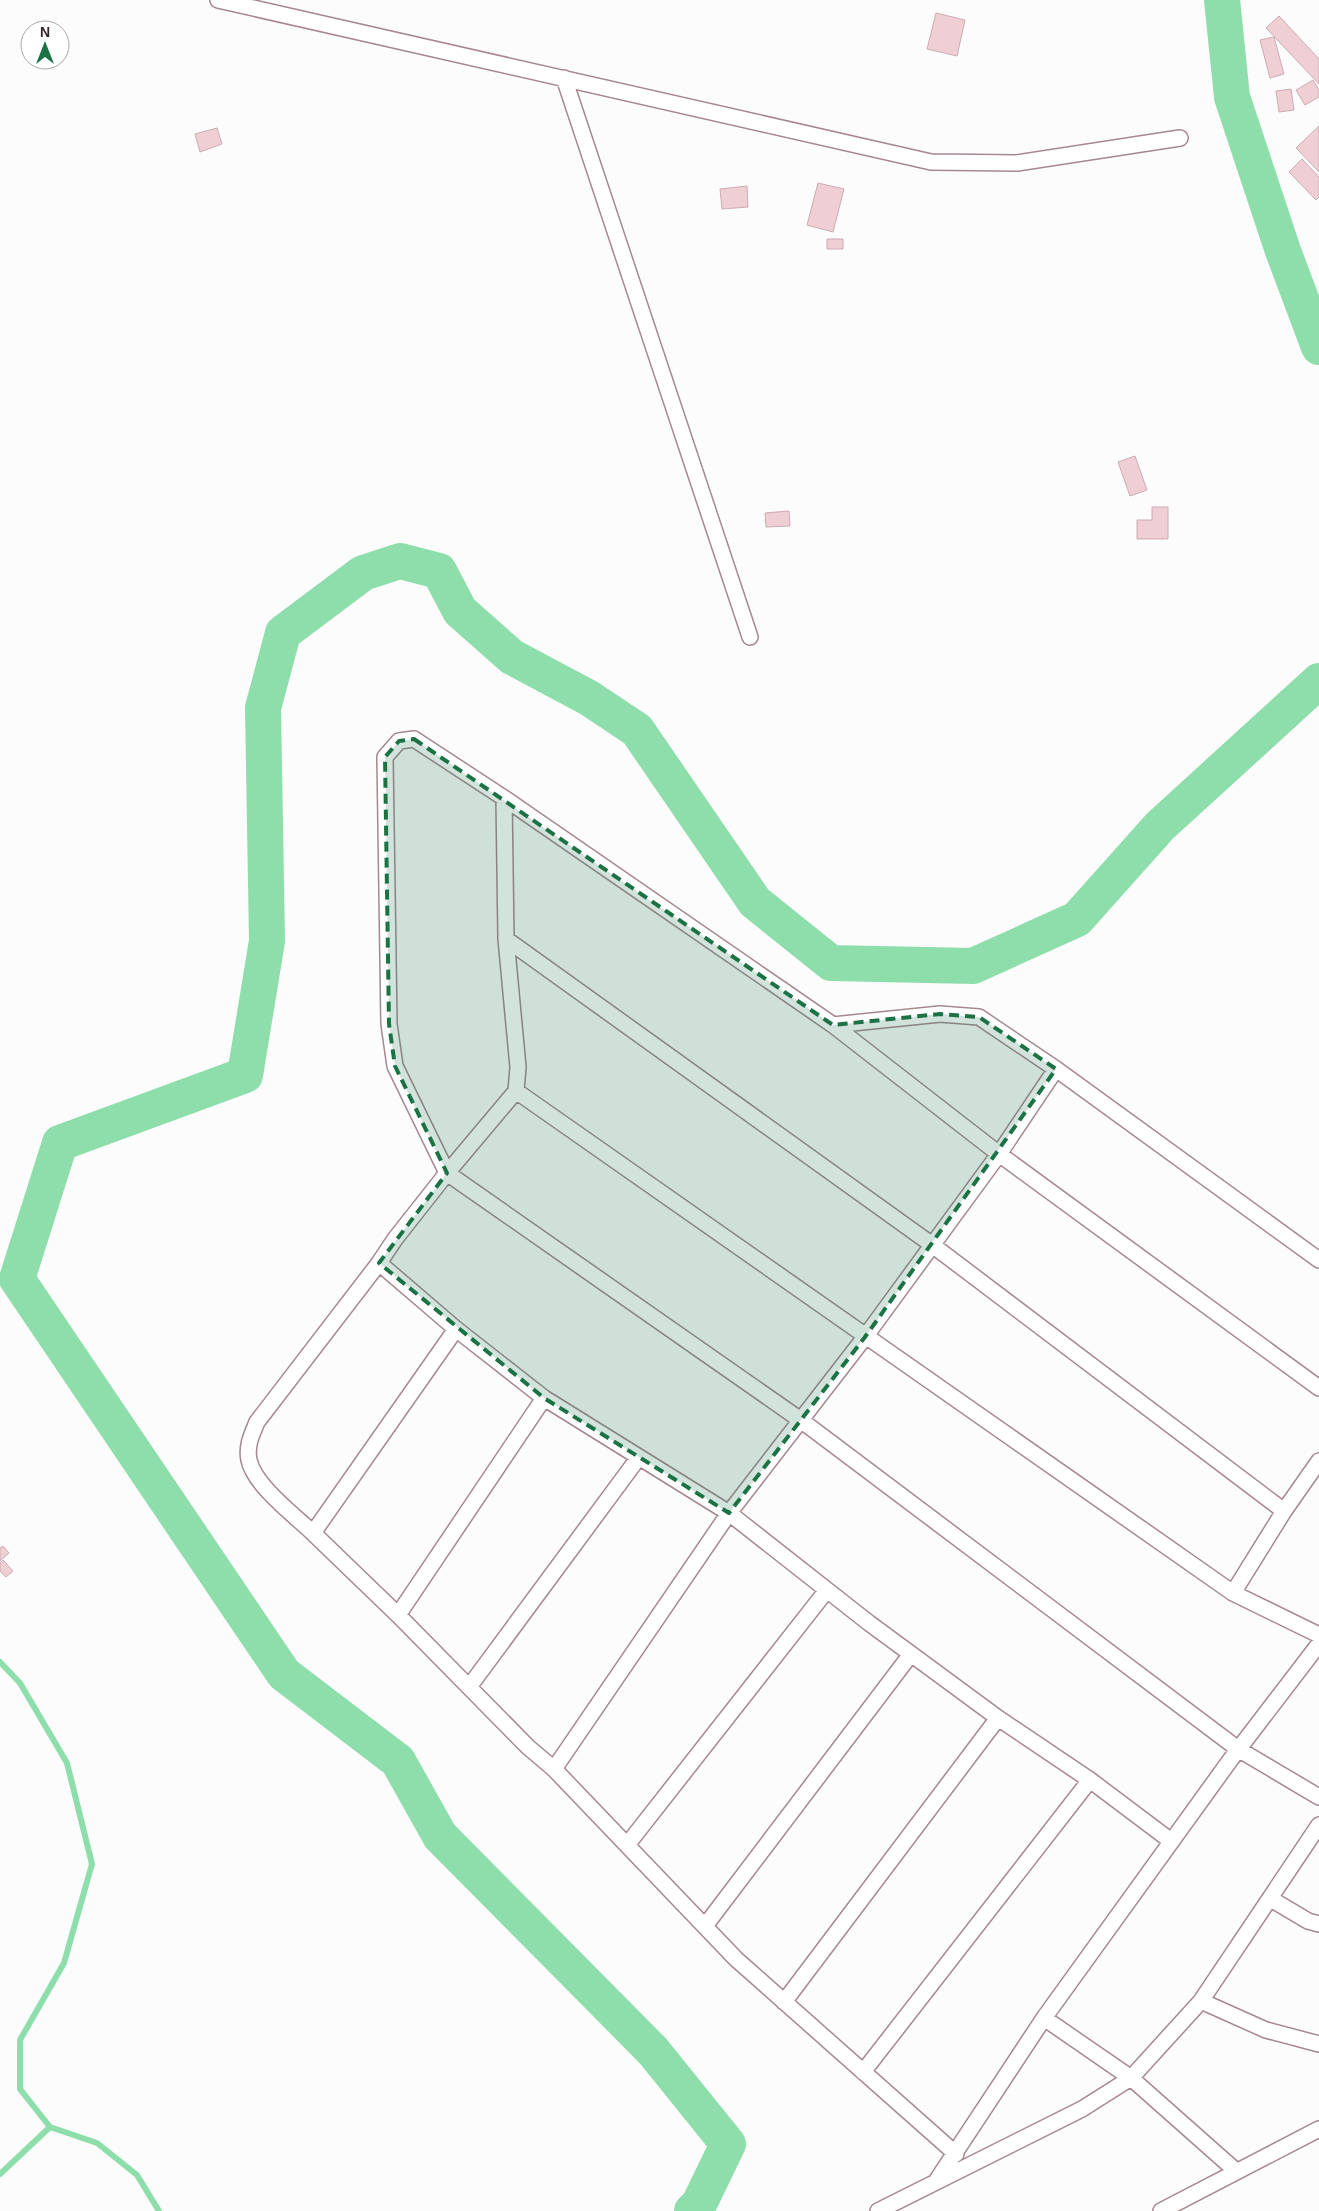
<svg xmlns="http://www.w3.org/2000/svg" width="1319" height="2211" viewBox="0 0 1319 2211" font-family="Helvetica,sans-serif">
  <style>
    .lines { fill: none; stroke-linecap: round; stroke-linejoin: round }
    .stream { stroke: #8edeab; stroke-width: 6 }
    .river { stroke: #8edeab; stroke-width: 36 }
    .building { fill: #efced4; stroke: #ccacb3 }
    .minor-casing { stroke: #a6888e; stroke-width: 18 }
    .minor { stroke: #fff; stroke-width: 15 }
    .marked { fill: #1b7245; fill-opacity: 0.2; stroke: #1b7245; stroke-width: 4; stroke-dasharray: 10 6; stroke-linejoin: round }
  </style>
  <rect width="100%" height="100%" fill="#fcfcfc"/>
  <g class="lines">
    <!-- stream -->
    <path class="stream" d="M0,1662l20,21 47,80 25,101 -28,99 -44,77v49l30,38 47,16 40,32 22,36
      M0,2174l50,-47"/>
    <!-- river -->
    <path class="river" d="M1222,0l10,97 51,154 36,96
      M692,2211l7,-7 29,-60 -75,-93 -213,-215 -42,-75 -114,-87 -267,-395 43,-136 185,-68 22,-134 -4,-233 20,-75 80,-60 37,-12 39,10 21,40 52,46 77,41 48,32 118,172 76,61 142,3 104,-47 83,-93 159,-145"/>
  </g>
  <!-- building -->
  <path class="building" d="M936,13l29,7 -8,36 -30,-7z
    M1279,16l40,43v25l-53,-56z
    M1274,37l10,37 -14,4 -10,-38z
    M1313,80l6,10v7l-14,8 -9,-15z
    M1291,89l3,21 -15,2 -3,-21z
    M1319,126v46l-23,-24z
    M217,128l5,16 -22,8 -5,-18z
    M1302,159l17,18v20l-3,3 -27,-28z
    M818,183l26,6 -11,43 -26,-7z
    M747,186l1,21 -26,2 -2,-20z
    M827,239h16v10h-16z
    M1135,456l12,34 -17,6 -12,-34z
    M1152,507h16v32h-31v-19h15z
    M789,511l1,15 -24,1 -1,-14z
    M3,1546l6,7 -9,8v-13z
    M3,1560l10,11 -7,6 -6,-6v-8z"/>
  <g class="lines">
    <!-- minor casing -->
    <g class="minor-casing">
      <path id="minor" d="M218,0l713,162 86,1 163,-25
        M564,78l186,559
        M504,798l2,141
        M833,1025l107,-11 39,3 77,52 263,191
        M516,1091l717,502 86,42
        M456,1329l-77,-66 16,-24 52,-66 69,-82 2,-24 -12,-128 425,305 353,267
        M1319,1388l-320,-234 -166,-129 -329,-227 -90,-59 -15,2 -14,16 4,267 6,42 52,107 355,248 436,328 81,48
        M313,1533c-19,-18 -59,-48 -64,-73 -3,-14 3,-26 8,-38l122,-159
        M1233,1593l51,-82 35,-50
        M398,1615l146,-217
        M469,1687l170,-230
        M998,1718l-129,-95 -140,-110 -185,-115 -88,-69 -143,204 85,82 130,132 26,22 175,-256 136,-176 134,-183 57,-85
        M554,1769l182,190 220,195
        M627,1845l200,-255
        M1271,1899l37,22 11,3
        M705,1926l206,-272
        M1201,2001l65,29 53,14
        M784,2002l214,-284 92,62 81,61
        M1044,2018l87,60 105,93
        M863,2072l227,-292
        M937,2180l107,-162 187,-259 88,-115
        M878,2211l204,-102 49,-31 70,-77 118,-176
        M1161,2211l158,-82"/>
    </g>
    <!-- minor -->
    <use href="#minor" class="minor"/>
  </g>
  <!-- marked area -->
  <path class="marked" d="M414,739l419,286 107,-11 39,3 77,52 -191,268 -136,176 -185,-115 -165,-135 68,-90 -52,-107 -6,-42 -4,-267 14,-16z"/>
  <!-- north arrow -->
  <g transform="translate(45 45)"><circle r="24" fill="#ffffff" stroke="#ada8a9"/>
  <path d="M0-4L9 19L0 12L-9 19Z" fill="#1b7245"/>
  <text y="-8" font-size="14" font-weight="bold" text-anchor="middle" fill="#322629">N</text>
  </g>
</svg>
